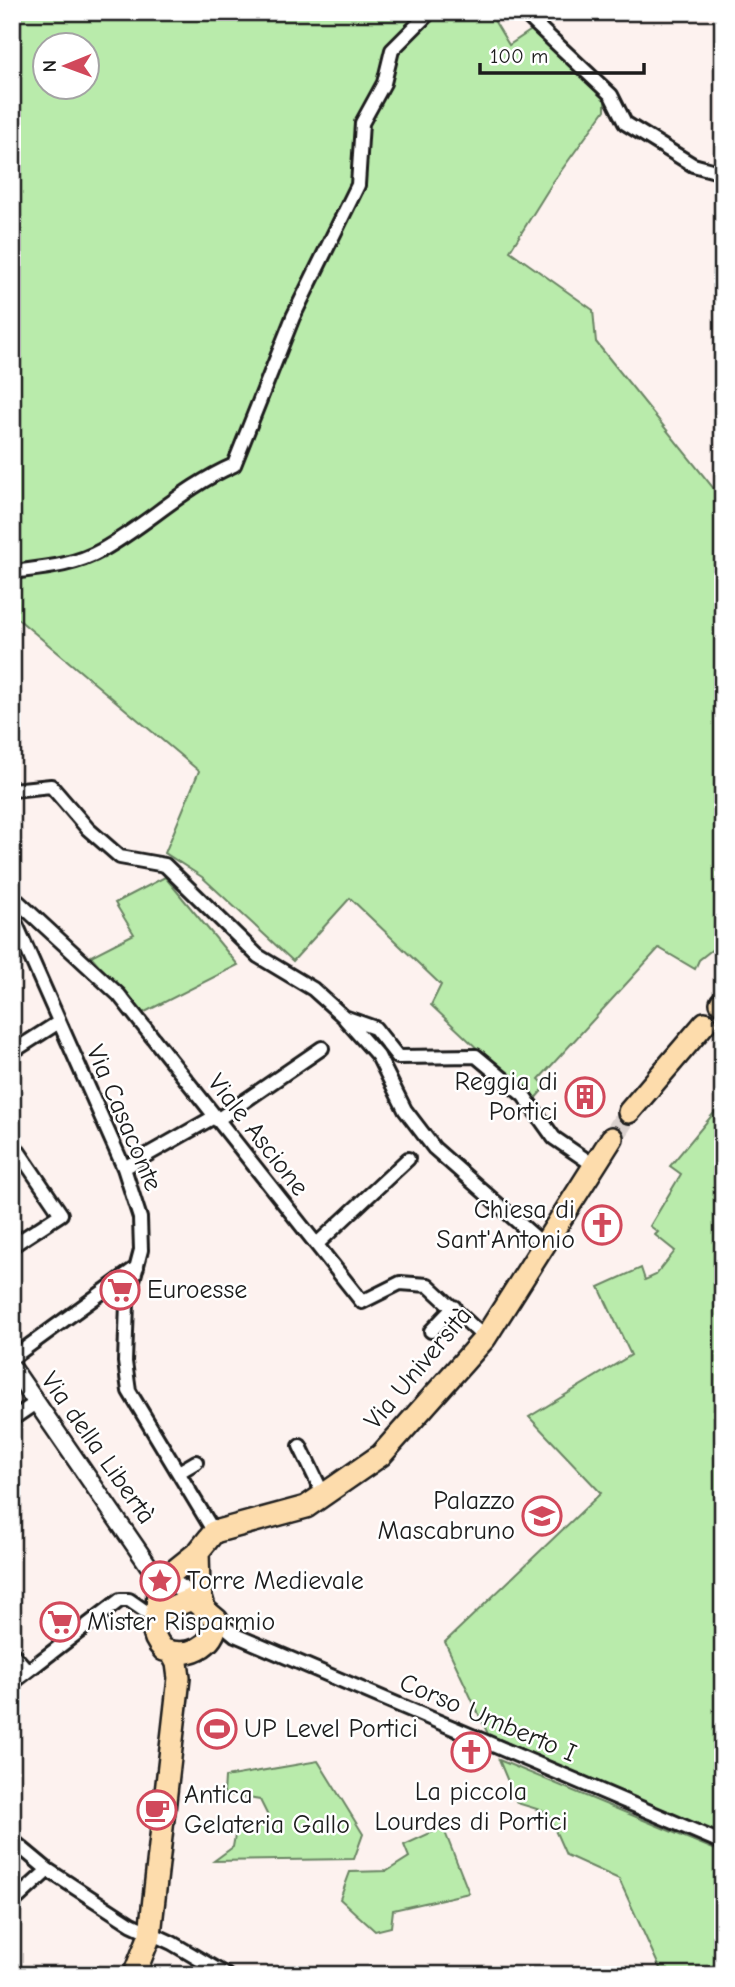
<svg xmlns="http://www.w3.org/2000/svg" width="735" height="1987" viewBox="0 0 735 1987" font-family="'Comic Neue',sans-serif">
  <style>
    .green { fill: #b9ebab; stroke: #6a8464; stroke-width: 2; fill-rule: evenodd }
    .lines { fill: none; stroke-linecap: round; stroke-linejoin: round }
    .primary-tunnel { stroke: #dbd2cf; stroke-width: 21; stroke-dasharray: 21 10; stroke-linecap: butt }
    .minor-casing { stroke: #1c1c1c; stroke-width: 18 }
    .tertiary-casing { stroke: #1c1c1c; stroke-width: 21 }
    .primary-casing { stroke: #1c1c1c; stroke-width: 26 }
    .minor { stroke: #fff; stroke-width: 12 }
    .tertiary { stroke: #fff; stroke-width: 16 }
    .primary { stroke: #fddcac; stroke-width: 21 }
    .labels { text-anchor: middle; dominant-baseline: central; stroke-width: 5; stroke-linejoin: round; paint-order: stroke }
    .poi-label { font-size: 26px; fill: #1c1c1c; stroke: #fff; text-anchor: start }
    .street-label { font-size: 26px; fill: #1c1c1c; stroke: #fff }
  </style>
  <rect width="100%" height="100%" fill="#fdf2ef"/>
  <filter id="ink" filterUnits="userSpaceOnUse"><feTurbulence type="fractalNoise" baseFrequency=".0143" numOctaves="2"/><feDisplacementMap in="SourceGraphic" scale="14" xChannelSelector="R" yChannelSelector="G"/><feConvolveMatrix kernelMatrix="1 2 1 2 8 2 1 2 1" color-interpolation-filters="sRGB"/></filter>
  <g filter="url(#ink)">
    <!-- green -->
    <path class="green" d="M12,12h477l20,33 24,-16 72,67v14l-52,72 -43,69 83,59 3,32 127,158v441l-24,19 -4,9 -36,-21 -120,131 7,7 -13,15 -102,-96 10,-20 -91,-87 -57,63 -91,-84 -37,-24 34,-82 -187,-157zM46,46h42v42h-42z
      M165,877l73,88 -97,49 -50,-58 43,-22 -19,-31z
      M723,1102v736l-235,-104 -43,-92 156,-149 -72,-76 102,-62 -32,-68 42,-19 4,12 11,-5 19,-24 -20,-16 3,-3 -8,-6 31,-52 -11,-8z
      M499,1760l224,93v118l-11,4h-49l-44,-96 -53,-24 -19,-43 -30,-9z
      M318,1761l45,73 -9,25 -140,2 19,-14 4,-23 24,2 8,-8 -9,-18 -36,-6 1,-17z
      M443,1827l26,66 -76,17 -2,17 -16,4 -35,-32 10,-27 37,-1 22,-14 -5,-12z"/>
    <g class="lines">
      <!-- primary-tunnel -->
      <path class="primary-tunnel" d="M612,1138l17,-26"/>
      <!-- minor casing -->
      <g class="minor-casing">
        <path id="minor" d="M523,12l88,83 14,28 68,42 30,8
          M12,572c31,-4 62,-6 90,-22 46,-26 83,-64 132,-85l59,-148 65,-132 4,-62 22,-40 8,-33 38,-38
          M12,790l39,-4 37,43 32,28 45,8 93,91 55,33 31,28 31,11 23,29 78,-1 48,40 30,42 41,28
          M12,896l107,99 243,307 38,-19 28,2 57,53
          M12,915l112,253 16,50 1,32 -14,53 -2,59 4,29 85,141
          M345,1019l33,37 27,54 29,38 110,97
          M12,1052l47,-30
          M217,1120l105,-72
          M12,1142l49,72 -49,32
          M124,1168l90,-51
          M317,1244l91,-85
          M431,1331l23,-24
          M12,1358l125,-91
          M12,1419l25,-17
          M300,1446l23,48
          M179,1472l17,-10
          M217,1620l18,15 488,208
          M12,1653l15,17
          M12,1683l108,-83h9l26,18
          M12,1840l36,30 83,54 41,19 54,32
          M12,1903l36,-33
          M12,1971l5,4"/>
      </g>
      <!-- tertiary casing -->
      <g class="tertiary-casing">
        <path id="tertiary" d="M12,1367l141,205 26,15 13,12"/>
      </g>
      <!-- primary casing -->
      <g class="primary-casing">
        <path id="primary" d="M721,1003l2,-1
          M629,1112l76,-89
          M198,1552l1,38 5,17
          M192,1599l25,21c-3,28 -29,38 -53,30 -11,-11 -13,-23 -7,-37z
          M157,1613l1,-23 5,-10 35,-28 16,-20 92,-25 75,-52 104,-117 127,-200
          M134,1975l16,-40 2,-19 27,-238 -2,-15 -6,-11"/>
      </g>
      <!-- minor -->
      <use href="#minor" class="minor"/>
      <!-- tertiary -->
      <use href="#tertiary" class="tertiary"/>
      <!-- primary -->
      <use href="#primary" class="primary"/>
    </g>
  </g>
  <!-- icons -->
  <defs>
    <g id="building-ring" transform="scale(2.0125)"><circle r="9.5" fill="#fff" stroke="#d1495b" stroke-width="1.5"/><path d="M-4-6H4V6H1V3H-1V6H-4ZM-2.5-4.3h1.7v1.8h-1.7ZM.8-4.3h1.7v1.8H.8ZM-2.5-1h1.7V.8h-1.7ZM.8-1h1.7V.8H.8Z" fill="#d1495b"/></g>
    <g id="church-ring" transform="scale(2.0125)"><circle r="9.5" fill="#fff" stroke="#d1495b" stroke-width="1.5"/><path d="M-1.2-6h2.4v3.5h3.3v2.4h-3.3V6h-2.4V-.1h-3.3v-2.4h3.3Z" fill="#d1495b"/></g>
    <g id="supermarket-ring" transform="scale(2.0125)"><circle r="9.5" fill="#fff" stroke="#d1495b" stroke-width="1.5"/><path d="M-6-5.5h2.5l.6 2H6L4.5 2H-2.5L-4.4-4H-6ZM-1.5 3.2a1.3 1.3 0 1 0 .1 0ZM3 3.2a1.3 1.3 0 1 0 .1 0Z" fill="#d1495b"/></g>
    <g id="university-ring" transform="scale(2.0125)"><circle r="9.5" fill="#fff" stroke="#d1495b" stroke-width="1.5"/><path d="M0-5L7-2L0 1L-7-2ZM-4 1L0 2.5L4 1V4Q0 6-4 4Z" fill="#d1495b"/></g>
    <g id="sight-ring" transform="scale(2.0125)"><circle r="9.5" fill="#fff" stroke="#d1495b" stroke-width="1.5"/><path d="M0-6L1.8-2.2L6-1.7L2.9 1.2L3.7 5.4L0 3.3L-3.7 5.4L-2.9 1.2L-6-1.7L-1.8-2.2Z" fill="#d1495b"/></g>
    <g id="stadium-ring" transform="scale(2.0125)"><circle r="9.5" fill="#fff" stroke="#d1495b" stroke-width="1.5"/><path d="M0-5a6.5 5 0 1 0 0 10a6.5 5 0 1 0 0-10ZM-3.5-1.8h7v3.6h-7Z" fill="#d1495b"/></g>
    <g id="cafe-ring" transform="scale(2.0125)"><circle r="9.5" fill="#fff" stroke="#d1495b" stroke-width="1.5"/><path d="M-5.5-4.5H6V0H3Q3 3.5 0 3.5H-2.5Q-5.5 3.5-5.5 0ZM3-3.2v2h1.7v-2ZM-6 4.5H4V6H-6Z" fill="#d1495b"/></g>
  </defs>
  <g fill-rule="evenodd">
    <use href="#building-ring" x="585" y="1097"/>
    <use href="#church-ring" x="602" y="1225"/>
    <use href="#supermarket-ring" x="120" y="1290"/>
    <use href="#university-ring" x="542" y="1516"/>
    <use href="#sight-ring" x="160" y="1581"/>
    <use href="#supermarket-ring" x="60" y="1622"/>
    <use href="#stadium-ring" x="217" y="1729"/>
    <use href="#church-ring" x="471" y="1752"/>
    <use href="#cafe-ring" x="157" y="1810"/>
  </g>
  <g class="labels">
    <!-- poi labels -->
    <g class="poi-label">
      <text x="558" y="1082" text-anchor="end">Reggia di<tspan x="558" dy="30">Portici</tspan></text>
      <text x="575" y="1210" text-anchor="end">Chiesa di<tspan x="575" dy="30">Sant'Antonio</tspan></text>
      <text x="147" y="1290">Euroesse</text>
      <text x="515" y="1501" text-anchor="end">Palazzo<tspan x="515" dy="30">Mascabruno</tspan></text>
      <text x="187" y="1581">Torre Medievale</text>
      <text x="87" y="1622">Mister Risparmio</text>
      <text x="244" y="1729">UP Level Portici</text>
      <text x="471" y="1792" text-anchor="middle">La piccola<tspan x="471" dy="30">Lourdes di Portici</tspan></text>
      <text x="184" y="1795">Antica<tspan x="184" dy="30">Gelateria Gallo</tspan></text>
    </g>
    <!-- street labels -->
    <g class="street-label">
      <text transform="translate(124 1118) rotate(67)">Via Casaconte</text>
      <text transform="translate(258 1135) rotate(52)">Viale Ascione</text>
      <text transform="translate(418 1368) rotate(-50)">Via Università</text>
      <text transform="translate(98 1448) rotate(55)">Via della Libertà</text>
      <text transform="translate(488 1718) rotate(23)">Corso Umberto I</text>
    </g>
  </g>
  <!-- margin -->
  <rect width="735" height="1987" fill="none" stroke="#fff" stroke-width="42"/>
  <rect x="21" y="21" width="693" height="1945" fill="none" stroke="#1c1c1c" stroke-width="2.5" filter="url(#ink)"/>
  <!-- north arrow -->
  <g transform="translate(66 66) rotate(269)"><circle r="33" fill="#ffffff" stroke="#a4a4a4" stroke-width="2"/>
  <path d="M0-5L12 26L0 18L-12 26Z" fill="#d1495b"/>
  <text y="-10" font-size="19" font-weight="bold" text-anchor="middle" fill="#1c1c1c">N</text>
  </g>
  <!-- scale -->
  <path d="M480 63v10h164v-10" fill="none" stroke="#1c1c1c" stroke-width="3.5"/>
  <text x="490" y="63" font-size="21" fill="#1c1c1c" stroke="#ffffff" stroke-width="5" paint-order="stroke">100 m</text>
</svg>
